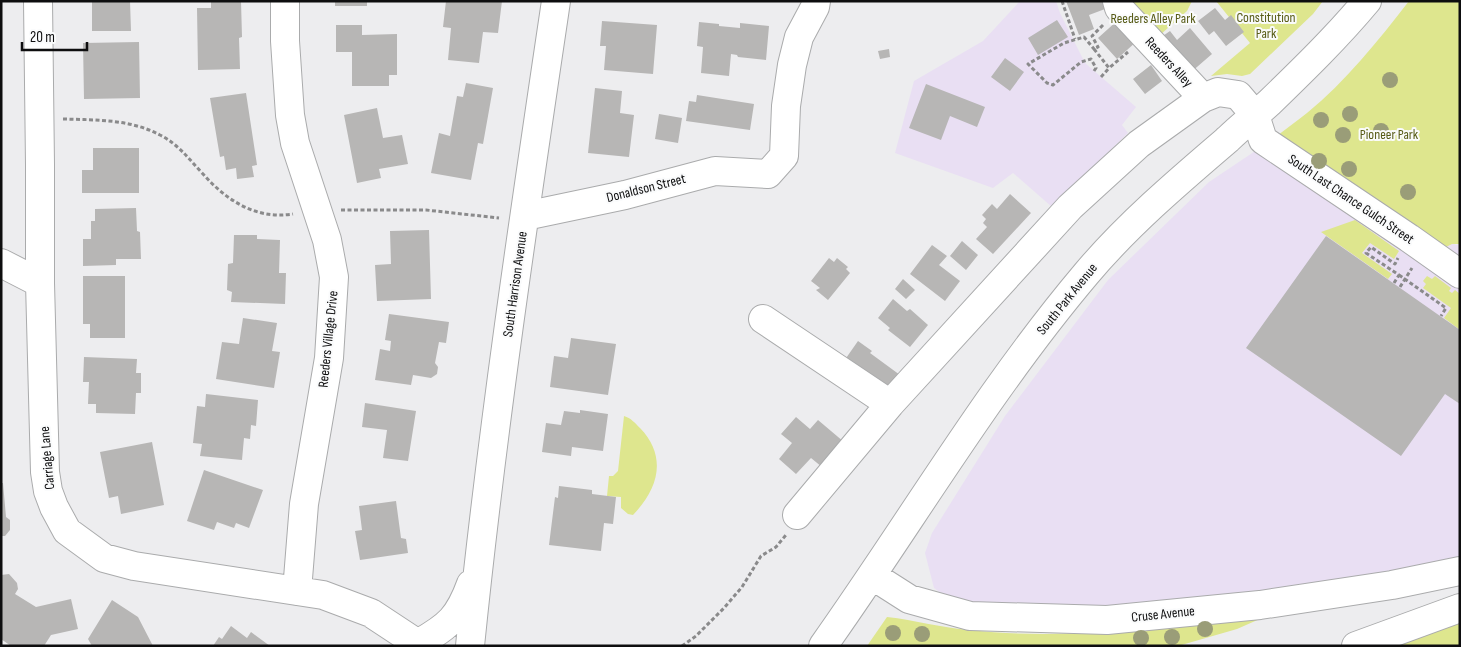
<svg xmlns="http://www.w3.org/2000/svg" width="1461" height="647" viewBox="0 0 1461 647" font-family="'Sofia Sans Condensed',sans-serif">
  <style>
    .commercial { fill: #e9dff3 }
    .green { fill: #dee68e }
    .building { fill: #b7b6b5 }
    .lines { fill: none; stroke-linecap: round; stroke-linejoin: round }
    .minor-casing { stroke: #aaabac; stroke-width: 30 }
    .path { stroke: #8a8a8b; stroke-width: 3; stroke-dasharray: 4 2.5; stroke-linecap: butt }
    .minor { stroke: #fff; stroke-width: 28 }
    .tree { fill: #9a9d78 }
    .labels { text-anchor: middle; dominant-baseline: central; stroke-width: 4; stroke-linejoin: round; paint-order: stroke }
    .park-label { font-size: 14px; fill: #575b16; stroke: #fafbfc }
    .street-label { font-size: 14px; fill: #0e0e0f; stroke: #fafbfc }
  </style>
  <rect width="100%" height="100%" fill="#ededef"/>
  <!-- commercial -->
  <path class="commercial" d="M1020,1h36l4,12 25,50 51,44 -14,18 6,8 -76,74 -39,-34 -20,15 -98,-35 19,-72 69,-40z
    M1273,139l183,106 4,-1v314l-95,18 -163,23 -93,8 -154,-4 -21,-15 -9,-35 7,-20 73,-117 103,-136 101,-98z"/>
  <!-- green -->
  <path class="green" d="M1117,1h75l-5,10 -36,32z
    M1216,1h107l-10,13 -63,60 -8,2 -15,-2 -16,2 39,-33z
    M1409,1h51v243h-8l-10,5 -169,-110c11,-9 23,-17 34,-26 39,-32 71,-72 102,-112z
    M1355,220l44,31 -5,8 -24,-16 -8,10 30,21 -4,5 -67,-47z
    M1427,276l5,3 3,-3 16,12 -2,3 3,2 3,-3 5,4v36l-16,-12 7,-10 -28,-20 3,-4 -3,-3z
    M624,416c7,2 11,7 16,12 28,29 18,61 -7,87l-5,-1 -7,-6v-11l-14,-1 2,-20h4l5,-5z
    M887,617c28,3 55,11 83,13 96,11 196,-4 292,-12l-25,11 -59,17h-311z
    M1460,621v25h-77z"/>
  <!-- building -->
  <path class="building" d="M92,1h38l1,30h-39z
    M211,1h30l1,36 -3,1 1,31 -42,1 -1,-62h14z
    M335,1h32v5h-32z
    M446,1h56l-4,32 -15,-1 -4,31 -31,-3 3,-32 -8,-1z
    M1066,1h36l3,8 -16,6 5,14 -15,6z
    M1215,8l10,12 6,-5 13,17 -18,14 -12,-15 -5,4 -11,-14z
    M1057,20l11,17 -30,18 -10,-17z
    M1118,20l19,21 -20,18 -19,-21z
    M602,21l55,4 -4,49 -49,-4 2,-24h-6z
    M699,22l20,2v2l21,2v-5l29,3 -3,34 -28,-3 -1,-2 -6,-1 -2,22 -28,-3 2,-26 -6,-1z
    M336,25h26v10l35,-1v41h-8v11h-37v-34h-16z
    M1190,28l22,26 -22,19 -30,-35 10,-7 7,9z
    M139,42l1,56 -56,1 -1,-56z
    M889,49l1,8 -10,2 -2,-8z
    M1005,58l19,14 -14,19 -19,-14z
    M1151,65l11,16 -17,13 -12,-15z
    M466,83l27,5 -10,56 -5,-1 -7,37 -40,-7 8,-40 11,3 7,-40 6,1z
    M926,84l59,23 -8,20 -27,-11 -9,24 -32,-12z
    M595,88l27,3 -2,22 14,2 -5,42 -41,-4z
    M246,93l11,72 -5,1 2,11 -17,2 -1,-11 -10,2 -2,-14 -4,1 -10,-59z
    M697,95l57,9 -4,26 -64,-9 3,-20 7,1z
    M377,108l6,30 19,-3 6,29 -29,5 2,9 -24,5 -13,-68z
    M659,114l23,4 -4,25 -23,-4z
    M93,148h46v45h-57v-23h11z
    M1010,194l21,19 -38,41 -17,-15 11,-12 -4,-4 3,-4 -4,-4 10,-11 5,5z
    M136,208l1,23 3,1 1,27h-25v6l-33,1v-27h8v-18h4v-12z
    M429,230l2,69 -54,2 -2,-36 16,-1 -1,-33z
    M234,235h23v4l23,1 -1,33h7l-1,31 -54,-2 1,-10 -5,-2 1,-26 5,-1z
    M1326,236l134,94v74l-15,-10 -44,62 -155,-108z
    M962,241l16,14 -12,15 -16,-14z
    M932,245l15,11 -8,9 21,16 -15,20 -35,-27z
    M829,258l5,4 3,-4 11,9 -2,2 4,4 -22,27 -12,-10 4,-2 -9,-7z
    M83,276h42v62h-35v-14h-7z
    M903,279l12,11 -9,9 -11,-10z
    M893,299l14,12 3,-2 18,16 -18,22 -22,-17 2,-2 -12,-10z
    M389,314l60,8 -3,21 -7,-1 -4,21 3,4 -1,7 -6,4 -18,-3 -2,10 -36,-5 5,-31 10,2 1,-10 -6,-1z
    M243,318l34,5 -5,28 8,1 -6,36 -58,-9 6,-37 17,2z
    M571,338l45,6 -8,51 -58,-8 4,-31 14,2z
    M858,341l14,10 -2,2 30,22 -12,18 -44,-32z
    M84,357l53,2 -1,14h5v20h-5l-1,21 -39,-1v-9h-8l1,-22h-6z
    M206,394l52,6 -2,26 -5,-1 -1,14 -6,-1 -2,22 -42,-4 2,-12 -9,-1 4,-37 8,1z
    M365,403l51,8 -8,50 -25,-3 4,-28 -25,-3z
    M580,410l28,4 -5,37 -31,-4 -1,9 -29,-4 4,-29 15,2 3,-14 16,2z
    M796,417l14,12 8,-9 26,22 -22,25 -11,-9 -15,16 -17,-15 13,-16 -11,-9z
    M152,442l12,63 -43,9 -3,-18 -9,2 -9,-46z
    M204,470l59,20 -14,38 -13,-5 -2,5 -17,-6 -3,8 -27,-9z
    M1,483h2l3,34 4,3v10l-5,6h-4z
    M559,486l33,4v4l24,3 -3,27 -9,-1 -3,28 -52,-6 6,-48 3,1z
    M396,501l5,37 5,1 2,14 -48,7 -5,-29 7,-1 -3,-24z
    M9,574l8,9 1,6 -3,5 21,13 35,-8 7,30 -27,6 -7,11h-33l-10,-7v-64z
    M112,600l26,17 15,29h-61l-4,-7z
    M231,626l16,12 4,-6 19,14h-57l6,-9 3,2z"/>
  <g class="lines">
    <!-- minor casing -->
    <g class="minor-casing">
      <path id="minor" d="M38,1l2,164v118l5,189 3,19 6,16 13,24 37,27 30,8 189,29 48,18 50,33
        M285,1v40l5,74 5,28 32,97 7,37 -5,81 -25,146 -7,87
        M1117,1l2,7 84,90 15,-6 20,3 17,20 8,25 146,98 51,36
        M525,216l100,-21 90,-24 53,3 16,-18 2,-50 6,-41 7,-28 16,-30 1,-6
        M1,263l39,20
        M763,319l127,85
        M797,515l93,-111 180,-197 69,-63 64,-46
        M873,576l36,23 61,17 137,4 153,-15 132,-20 68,-14
        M419,643c30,-17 40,-26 52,-59
        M470,646c22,-216 54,-430 86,-645
        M823,646c88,-124 165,-256 263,-372 41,-49 94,-94 142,-135 13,-13 28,-24 42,-37 33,-32 67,-65 97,-101
        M1356,646l104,-38"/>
    </g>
    <!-- path -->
    <path class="path" d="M1062,1l13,38
      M1103,25l-11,11 6,11 -4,2 15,19 19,-16
      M1094,71l2,-3 -5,-9 -10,3 -28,23 -6,-2 -19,-19 36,-21 20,-6 10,12
      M1101,77l8,-9
      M63,119c33,1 67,0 97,16 18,9 29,24 43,39 23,26 53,46 90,40
      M341,210h85l73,8
      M1399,275l47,33 -5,8
      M1394,283l5,-8 -33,-22 5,-6 24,17 3,-6
      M1400,287l12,-19
      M682,646l14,-10 28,-28 18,-21 19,-31 15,-9 10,-12"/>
    <!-- minor -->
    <use href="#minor" class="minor"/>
  </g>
  <!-- trees -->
  <g class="tree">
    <circle cx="1390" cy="80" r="8"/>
    <circle cx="1350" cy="114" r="8"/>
    <circle cx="1321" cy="120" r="8"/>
    <circle cx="1381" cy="131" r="8"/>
    <circle cx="1343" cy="135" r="8"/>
    <circle cx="1319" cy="161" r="8"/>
    <circle cx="1349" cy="169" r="8"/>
    <circle cx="1408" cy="192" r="8"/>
    <circle cx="1205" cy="629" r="8"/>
    <circle cx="893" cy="633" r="8"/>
    <circle cx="922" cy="634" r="8"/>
    <circle cx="1172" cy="637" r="8"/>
    <circle cx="1141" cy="638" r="8"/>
  </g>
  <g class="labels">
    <!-- park labels -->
    <g class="park-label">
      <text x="1266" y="17">Constitution<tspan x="1266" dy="16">Park</tspan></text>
      <text x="1153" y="18">Reeders Alley Park</text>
      <text x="1389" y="134">Pioneer Park</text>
    </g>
    <!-- street labels -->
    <g class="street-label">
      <text transform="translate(1169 62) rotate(47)">Reeders Alley</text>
      <text transform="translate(646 188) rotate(-14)">Donaldson Street</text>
      <text transform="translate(1351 199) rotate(34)">South Last Chance Gulch Street</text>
      <text transform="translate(515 284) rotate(-82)">South Harrison Avenue</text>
      <text transform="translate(1067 299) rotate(-51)">South Park Avenue</text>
      <text transform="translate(328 339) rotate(-84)">Reeders Village Drive</text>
      <text transform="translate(47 458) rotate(-95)">Carriage Lane</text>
      <text transform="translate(1163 614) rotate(-6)">Cruse Avenue</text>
    </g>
  </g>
  <!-- border -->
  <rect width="1461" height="647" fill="none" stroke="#0e0e0f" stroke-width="5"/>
  <!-- scale -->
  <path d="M22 42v8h65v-8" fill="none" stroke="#0e0e0f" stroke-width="2.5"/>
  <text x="30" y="42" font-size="15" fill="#0e0e0f" stroke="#fafbfc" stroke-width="4" paint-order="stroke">20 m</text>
</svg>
